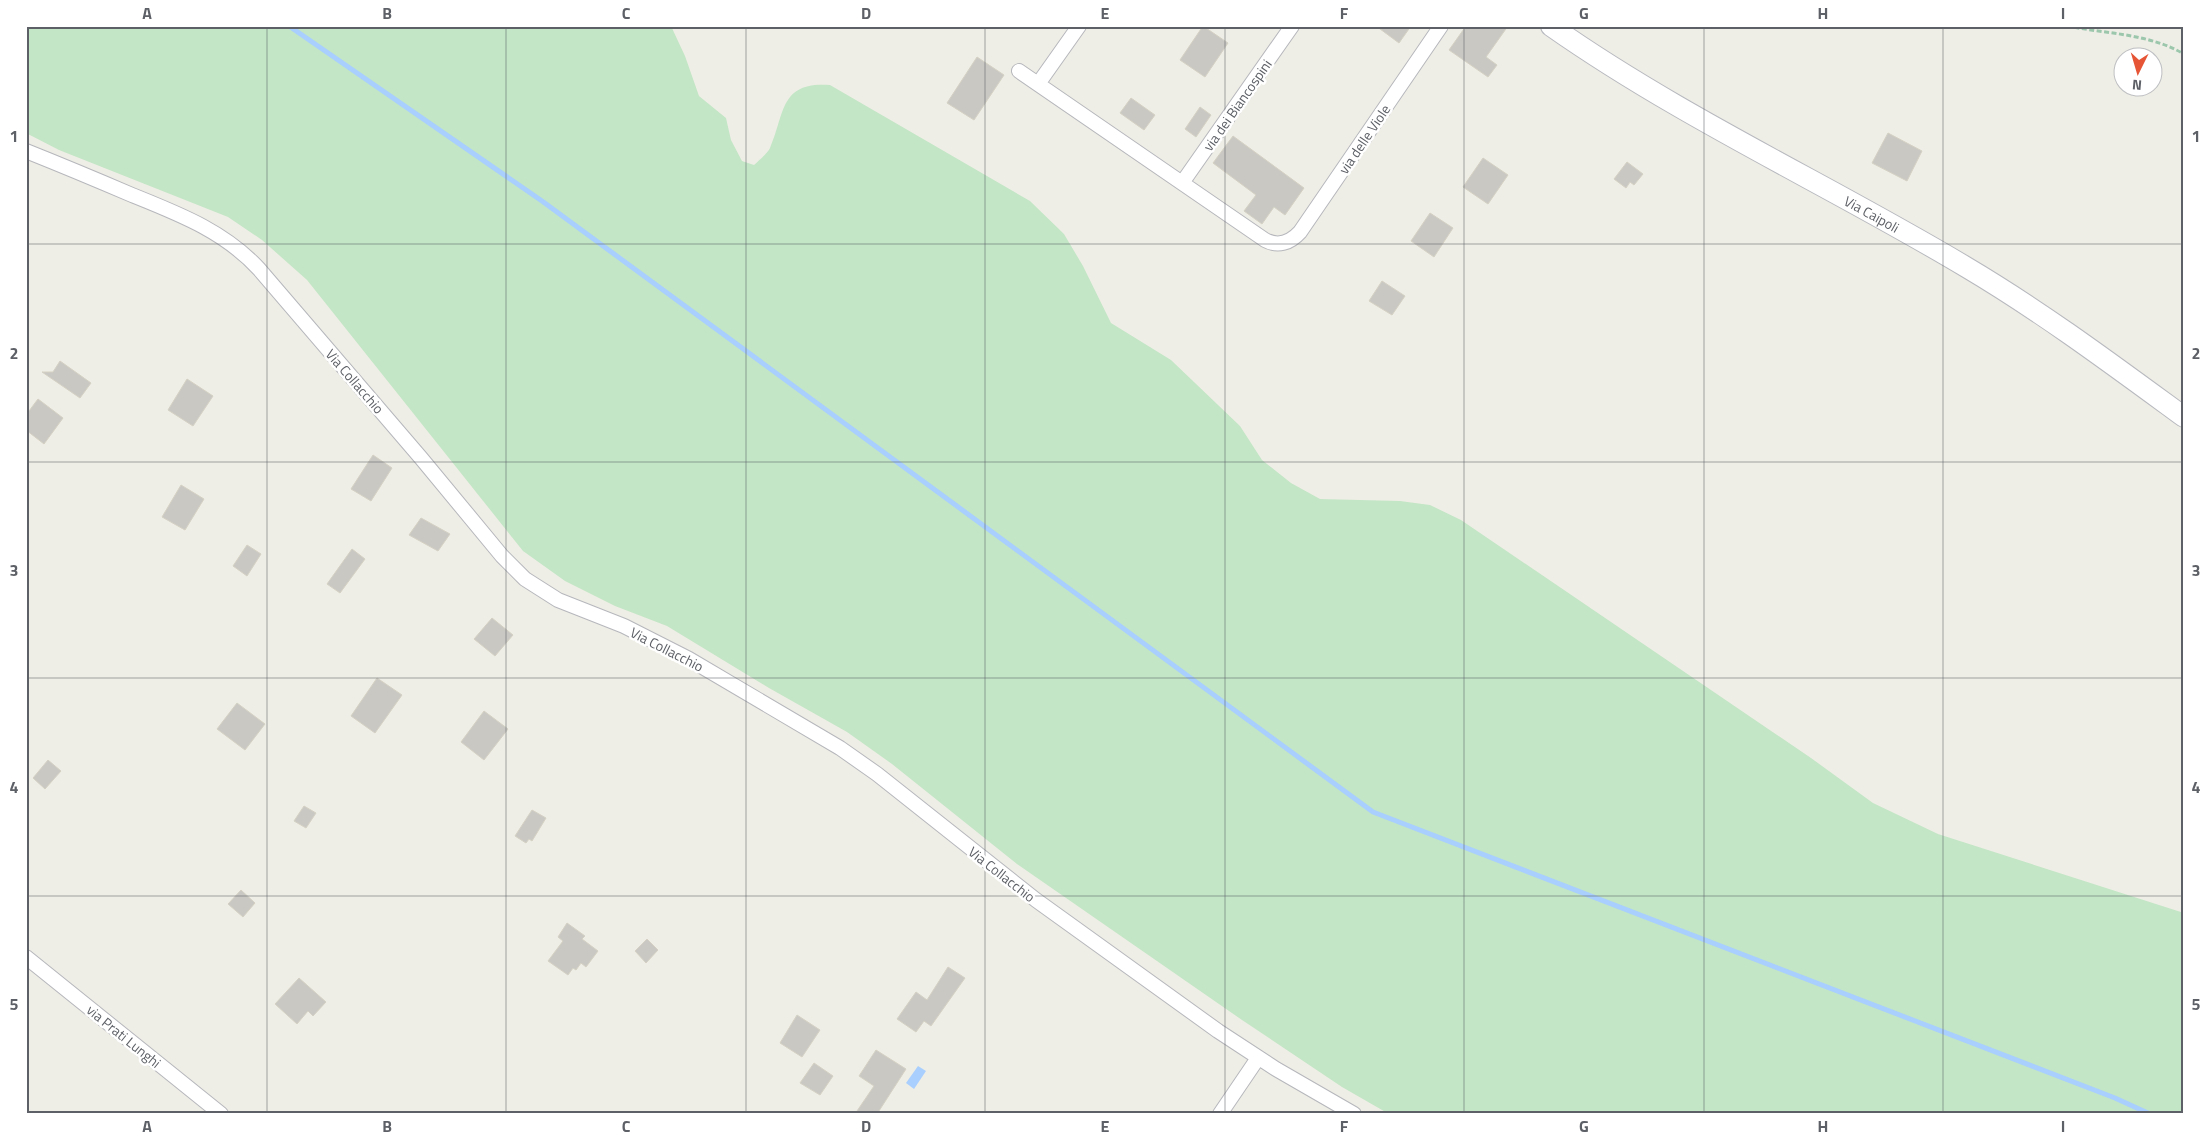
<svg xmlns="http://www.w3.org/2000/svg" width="2210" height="1140" viewBox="0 0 2210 1140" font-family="'Titillium Web',sans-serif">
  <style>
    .green { fill: #c3e6c6 }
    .water { fill: #a8cffd }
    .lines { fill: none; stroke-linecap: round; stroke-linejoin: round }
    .stream { stroke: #a8cffd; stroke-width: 5 }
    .building { fill: #cac8c3; stroke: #d4d1c4 }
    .street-casing { stroke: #b6b7bc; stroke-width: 16 }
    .secondary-casing { stroke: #b7b9bf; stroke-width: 22 }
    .path { stroke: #9cc7ad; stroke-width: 3; stroke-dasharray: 5 2.5; stroke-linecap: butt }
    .street { stroke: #fff; stroke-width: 14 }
    .secondary { stroke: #fff; stroke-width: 20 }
    .grid { fill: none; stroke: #5d6066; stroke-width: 1; stroke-opacity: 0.55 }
    .labels { text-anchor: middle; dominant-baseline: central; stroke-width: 5; stroke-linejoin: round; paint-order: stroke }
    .street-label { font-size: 14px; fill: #5d6066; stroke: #fff }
    .neatline { fill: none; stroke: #5d6066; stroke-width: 2 }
    .grid-label { font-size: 16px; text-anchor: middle; font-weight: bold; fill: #5d6066 }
  </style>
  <rect width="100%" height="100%" fill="#efeee6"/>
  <!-- green -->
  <path class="green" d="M26,26h645l14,30 14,40 27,22 5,22 11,21 12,4c5,-5 13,-11 16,-17 15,-34 9,-67 60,-63l200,116 34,33 19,32 28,57 60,37 69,66 22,34 29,23 29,16 80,2 30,4 31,15 350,238 62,45 65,31 246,79v201h-795l-47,-27 -100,-67 -225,-156 -125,-100 -45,-32 -78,-44 -102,-62 -52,-20 -50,-25 -42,-30 -216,-271 -45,-40 -34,-23 -169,-67 -33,-17z"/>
  <!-- water -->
  <path class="water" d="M918,1066l8,5 -12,18 -8,-6z"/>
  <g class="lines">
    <!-- stream -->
    <path class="stream" d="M289,26l253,175 831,611 742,286 35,16"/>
  </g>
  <!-- building -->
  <path class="building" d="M1203,26l25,17 -23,34 -25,-17z
    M1376,26h35l-12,17z
    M1466,26h42l-22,31 11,8 -9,12 -39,-27z
    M977,57l27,18 -30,45 -27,-17z
    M1131,98l24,17 -11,15 -24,-17z
    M1200,107l11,8 -15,22 -11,-8z
    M1888,133l34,18 -15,30 -35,-18z
    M1233,136l71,52 -19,27 -11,-8 -12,17 -18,-13 12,-16 -43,-32z
    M1483,158l25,17 -20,29 -25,-17z
    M1627,162l16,12 -9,11 -4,-3 -4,6 -12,-9z
    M1430,213l23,15 -19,29 -23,-16z
    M1382,281l23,15 -13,19 -23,-14z
    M60,361l31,22 -11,15 -38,-26h11z
    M187,379l26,17 -20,30 -25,-16z
    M38,399l25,19 -19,26 -18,-14v-15z
    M373,455l19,13 -21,33 -20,-12z
    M181,485l23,14 -19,31 -23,-13z
    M421,518l29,16 -12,17 -29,-16z
    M247,545l14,9 -14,22 -14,-10z
    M352,549l13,10 -25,34 -13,-9z
    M492,618l21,17 -18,21 -21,-17z
    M377,678l25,17 -27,38 -24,-17z
    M237,703l28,21 -20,26 -28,-21z
    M484,711l24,18 -24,31 -23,-18z
    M48,760l13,11 -16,18 -12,-11z
    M304,806l12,7 -10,15 -12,-7z
    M532,810l14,8 -14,23 -3,-2 -3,4 -11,-7z
    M241,890l14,13 -12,14 -15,-13z
    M567,923l18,13 -3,3 16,12 -12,16 -5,-4 -5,7 -3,-2 -5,7 -20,-14 15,-20 -5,-4z
    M647,939l11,11 -12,13 -11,-12z
    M948,967l17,11 -34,48 -7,-5 -8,11 -19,-13 19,-27 11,8z
    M299,978l27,24 -13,14 -5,-5 -11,13 -22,-20z
    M797,1015l23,15 -18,27 -22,-14z
    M876,1050l30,19 -29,45h-22l19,-28 -15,-10z
    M814,1063l19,13 -13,19 -20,-12z"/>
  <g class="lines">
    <!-- street casing -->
    <g class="street-casing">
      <path id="street" d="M1019,71l246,169c13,7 25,3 35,-8l141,-206
        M1038,84l41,-58
        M26,151c35,14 71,29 106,44 47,19 92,36 127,74l162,189 81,98 23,23 33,21 66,26 65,33 151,89 37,26 159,126 182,131 58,38 78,45
        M1182,183l110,-157
        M26,957l195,157
        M1220,1114l38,-56"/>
    </g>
    <!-- secondary casing -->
    <g class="secondary-casing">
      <g id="secondary">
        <path id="s1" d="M1551,26c131,92 278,159 415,241 76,45 147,98 218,150"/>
      </g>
    </g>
    <!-- path -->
    <path class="path" d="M2067,26c40,8 80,7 117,28"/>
    <!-- street -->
    <use href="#street" class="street"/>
    <!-- secondary -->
    <use href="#secondary" class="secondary"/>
  </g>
  <!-- grid -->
  <path class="grid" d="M267,26v1088M506,26v1088M746,26v1088M985,26v1088M1225,26v1088M1464,26v1088M1704,26v1088M1943,26v1088M26,244h2158M26,462h2158M26,678h2158M26,896h2158"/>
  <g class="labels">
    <!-- street labels -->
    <g class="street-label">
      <text transform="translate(1237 105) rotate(-55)">via dei Biancospini</text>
      <text transform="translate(1364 139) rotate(-56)">via delle Viole</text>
      <text stroke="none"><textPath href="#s1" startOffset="372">Via Caipoli</textPath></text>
      <text transform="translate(355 381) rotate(49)">Via Collacchio</text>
      <text transform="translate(667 649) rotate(27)">Via Collacchio</text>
      <text transform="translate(1002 874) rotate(38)">Via Collacchio</text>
      <text transform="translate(124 1036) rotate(39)">via Prati Lunghi</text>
    </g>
  </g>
  <!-- border -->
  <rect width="2210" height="1140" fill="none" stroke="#ffffff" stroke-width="55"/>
  <!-- north arrow -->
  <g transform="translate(2138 72) rotate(185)"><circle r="24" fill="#ffffff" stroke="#bebfc2"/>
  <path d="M0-4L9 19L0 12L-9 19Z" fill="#e65535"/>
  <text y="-8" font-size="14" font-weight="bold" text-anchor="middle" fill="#5d6066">N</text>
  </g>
  <rect x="28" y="28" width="2154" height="1084" class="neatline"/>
  <g class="grid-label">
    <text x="147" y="19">A</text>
    <text x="387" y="19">B</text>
    <text x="626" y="19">C</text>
    <text x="866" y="19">D</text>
    <text x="1105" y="19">E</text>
    <text x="1344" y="19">F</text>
    <text x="1584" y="19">G</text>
    <text x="1823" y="19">H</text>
    <text x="2063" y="19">I</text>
    <text x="14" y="142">1</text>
    <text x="2196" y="142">1</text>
    <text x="14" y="359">2</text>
    <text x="2196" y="359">2</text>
    <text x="14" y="576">3</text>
    <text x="2196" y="576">3</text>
    <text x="14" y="793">4</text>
    <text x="2196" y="793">4</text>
    <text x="14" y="1010">5</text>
    <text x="2196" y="1010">5</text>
    <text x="147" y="1132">A</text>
    <text x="387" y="1132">B</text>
    <text x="626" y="1132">C</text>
    <text x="866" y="1132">D</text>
    <text x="1105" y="1132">E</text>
    <text x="1344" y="1132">F</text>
    <text x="1584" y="1132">G</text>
    <text x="1823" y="1132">H</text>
    <text x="2063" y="1132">I</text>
  </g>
</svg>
